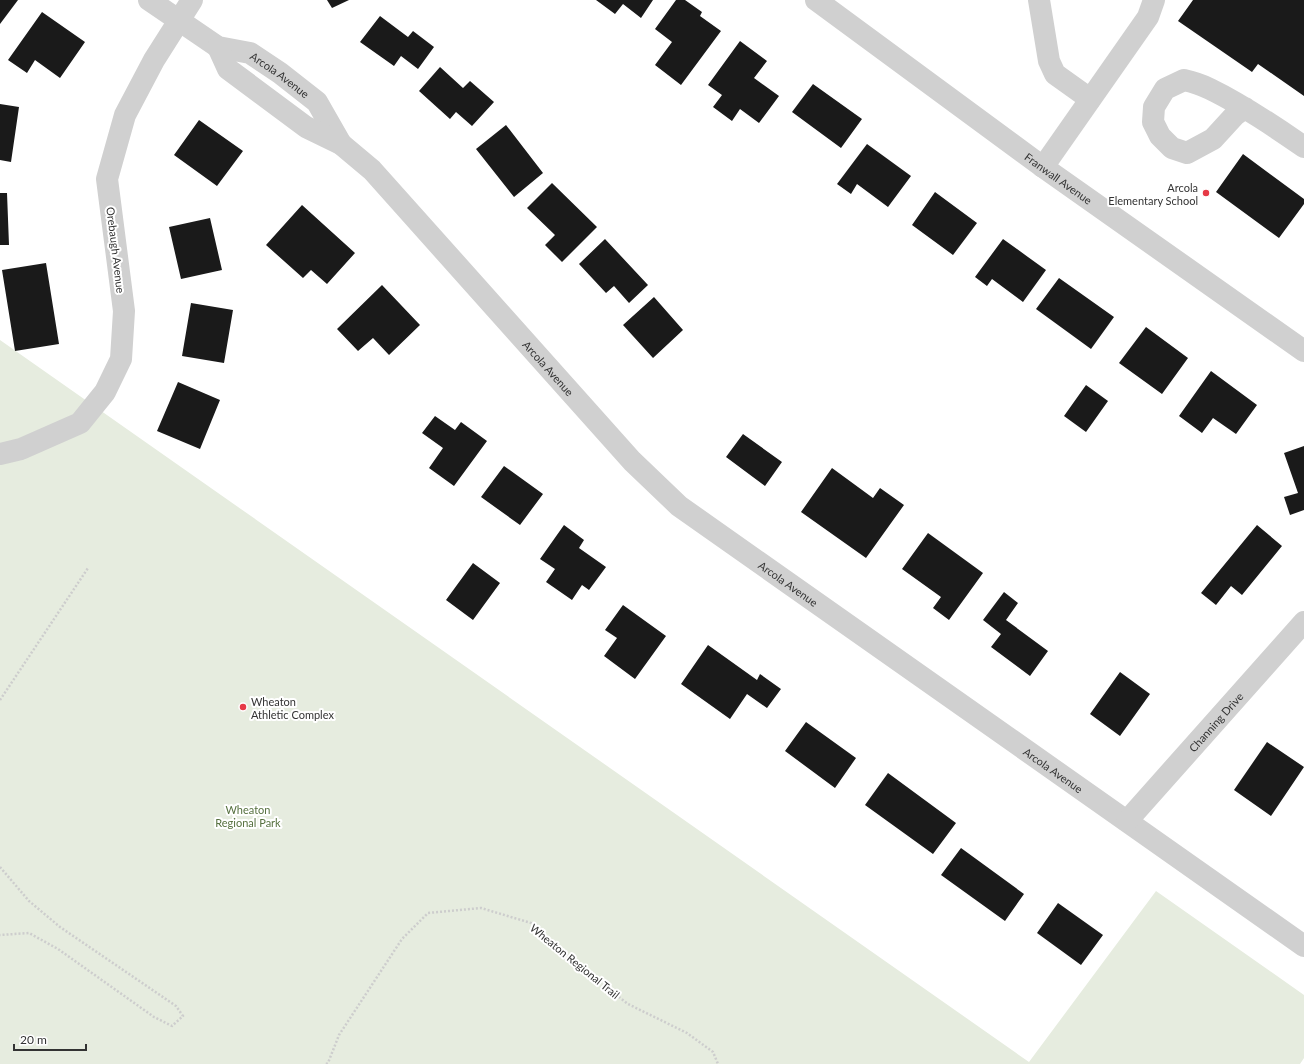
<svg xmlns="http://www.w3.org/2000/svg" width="1304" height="1064" viewBox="0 0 1304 1064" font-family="Lato,sans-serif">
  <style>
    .green { fill: #e6ecdf }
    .building { fill: #1a1a1a }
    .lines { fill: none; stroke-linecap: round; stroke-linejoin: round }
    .path { stroke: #cdcdcd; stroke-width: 2.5; stroke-dasharray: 2 2; stroke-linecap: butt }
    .minor { stroke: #d0d0d0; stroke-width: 22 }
    .poi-dot { fill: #e63946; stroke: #fff; stroke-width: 1.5 }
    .labels { text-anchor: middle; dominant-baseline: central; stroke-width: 4; stroke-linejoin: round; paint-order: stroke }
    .street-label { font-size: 11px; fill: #333; stroke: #fff }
    .poi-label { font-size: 11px; fill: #333; stroke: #fff; text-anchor: end }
    .park-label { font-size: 11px; fill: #56703f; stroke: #fff }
  </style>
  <rect width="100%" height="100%" fill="#fff"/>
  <!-- green -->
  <path class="green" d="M0,340l1029,722 127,-171 148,104v63l-4,6h-1300z"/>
  <!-- building -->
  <path class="building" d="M0,0h18l-18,24z
    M327,0h22l-17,8z
    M596,0h57l-12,18 -18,-14 -8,10z
    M676,0h9l17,12 -2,4 21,15 -40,54 -26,-20 17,-23 -17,-13z
    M1193,0h111v96l-46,-32 -6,8 -74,-51z
    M42,12l43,30 -25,36 -25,-18 -8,13 -19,-13z
    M380,16l28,21 5,-6 21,16 -16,22 -17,-13 -7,10 -34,-24z
    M740,41l27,20 -13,17 25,18 -20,27 -19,-14 -8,12 -19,-14 9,-12 -14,-10z
    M440,67l23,21 7,-7 24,21 -22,24 -16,-14 -6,7 -31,-28z
    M813,84l49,35 -21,29 -49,-36z
    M0,104l19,3 -8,55 -11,-2z
    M199,120l44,31 -26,35 -43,-31z
    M506,125l37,48 -29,24 -38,-48z
    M867,144l44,32 -23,31 -31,-23 -6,10 -14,-10z
    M1243,154l61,45v5l-25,34 -63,-46z
    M552,183l45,44 -35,35 -17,-17 10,-10 -28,-27z
    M935,192l42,31 -24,32 -41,-30z
    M0,193h7l2,52h-9z
    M302,205l53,48 -28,31 -16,-14 -8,8 -37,-33z
    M210,218l12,52 -41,9 -12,-52z
    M605,239l43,46 -19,18 -15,-17 -8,7 -27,-29z
    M1003,239l43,31 -23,32 -31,-23 -5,7 -12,-9z
    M46,263l13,81 -44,7 -13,-81z
    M1059,278l55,39 -23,32 -55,-40z
    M382,285l38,40 -31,30 -16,-17 -15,13 -21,-22z
    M654,297l29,33 -30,28 -30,-33z
    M191,303l42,7 -9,53 -42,-7z
    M1146,327l42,31 -26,36 -43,-31z
    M1211,371l46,34 -21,29 -23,-16 -11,15 -23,-17z
    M178,382l42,18 -20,49 -43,-18z
    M1086,385l22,16 -22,31 -22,-16z
    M435,416l20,14 6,-8 26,19 -33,45 -25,-18 14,-20 -21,-15z
    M743,434l39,28 -17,24 -39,-29z
    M1304,446v64l-14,5 -6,-18 14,-4 -14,-40z
    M504,466l39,28 -23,31 -39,-28z
    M832,468l41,30 7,-10 24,17 -38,53 -65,-46z
    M564,525l20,15 -5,8 27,19 -17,23 -7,-5 -10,15 -26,-18 9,-13 -15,-10z
    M1257,525l25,21 -40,49 -11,-9 -15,19 -15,-12z
    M928,533l55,40 -34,47 -16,-12 8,-11 -39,-28z
    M473,563l27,20 -27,37 -27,-20z
    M1004,592l14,11 -12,17 42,31 -18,25 -39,-29 10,-13 -18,-14z
    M623,605l43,31 -31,43 -31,-23 13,-18 -12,-8z
    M708,645l49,35 3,-6 21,15 -14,19 -20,-14 -17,25 -49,-35z
    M1120,672l30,22 -30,42 -30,-22z
    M806,722l50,36 -21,30 -50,-37z
    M1267,742l37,25 -33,49 -37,-26z
    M888,773l68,50 -23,31 -68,-49z
    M961,848l63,46 -19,27 -64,-46z
    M1058,903l45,32 -22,30 -44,-32z"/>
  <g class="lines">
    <!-- path -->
    <path class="path" d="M0,700l88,-132
      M0,867l29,34 31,26 116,79 7,10 -11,10 -18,-9 -96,-68 -29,-16 -29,2
      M326,1064l2,-1 11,-28 63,-96 26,-26 53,-5 50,15 51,45 46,36 59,29 26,19 5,12"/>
    <!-- minor -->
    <g class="minor">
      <path id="s1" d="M149,0l69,47 32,6 30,20 37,29 24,42"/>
      <path id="s2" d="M816,0l227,167 261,184"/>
      <path d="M1039,0l10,61 6,13 35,25"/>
      <path id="s3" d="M218,47l10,22 78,58 35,17 31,26 260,291 47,45 625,440"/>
      <path d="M1245,108l-10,7 -22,24 -26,14 -15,-5 -12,-12 -7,-14 1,-15 11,-18 19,-9c9,2 18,5 26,9 33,16 64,37 94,58"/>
      <path d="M1043,167l105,-150 6,-17"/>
      <path d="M0,454l21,-5 59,-26 25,-31 16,-33 3,-48 -17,-132 18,-64 29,-55 38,-60"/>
      <path id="s4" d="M1127,821l177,-199"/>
    </g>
  </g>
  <!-- markers -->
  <g class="poi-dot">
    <circle cx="1206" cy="193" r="4"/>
    <circle cx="243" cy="707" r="4"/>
  </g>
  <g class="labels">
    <!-- street labels -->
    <g class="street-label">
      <text stroke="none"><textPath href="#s1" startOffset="153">Arcola Avenue</textPath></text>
      <text stroke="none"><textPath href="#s2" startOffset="301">Franwall Avenue</textPath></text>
      <text transform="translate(116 250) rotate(83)">Orebaugh Avenue</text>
      <text stroke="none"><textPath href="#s3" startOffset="466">Arcola Avenue</textPath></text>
      <text stroke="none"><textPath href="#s3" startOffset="790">Arcola Avenue</textPath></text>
      <text stroke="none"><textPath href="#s4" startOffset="133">Channing Drive</textPath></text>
      <text stroke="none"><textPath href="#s3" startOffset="1114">Arcola Avenue</textPath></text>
      <text transform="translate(575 961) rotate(39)">Wheaton Regional Trail</text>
    </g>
    <!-- poi labels -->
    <g class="poi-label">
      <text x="1198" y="187">Arcola<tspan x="1198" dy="13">Elementary School</tspan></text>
      <text x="251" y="701" text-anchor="start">Wheaton<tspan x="251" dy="13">Athletic Complex</tspan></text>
    </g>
    <!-- park labels -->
    <g class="park-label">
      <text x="248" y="809">Wheaton<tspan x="248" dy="13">Regional Park</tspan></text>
    </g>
  </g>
  <!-- scale -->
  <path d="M14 1044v6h72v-6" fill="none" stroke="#333333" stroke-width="2"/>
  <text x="20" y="1044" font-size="12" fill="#333333" stroke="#ffffff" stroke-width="3" paint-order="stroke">20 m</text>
</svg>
